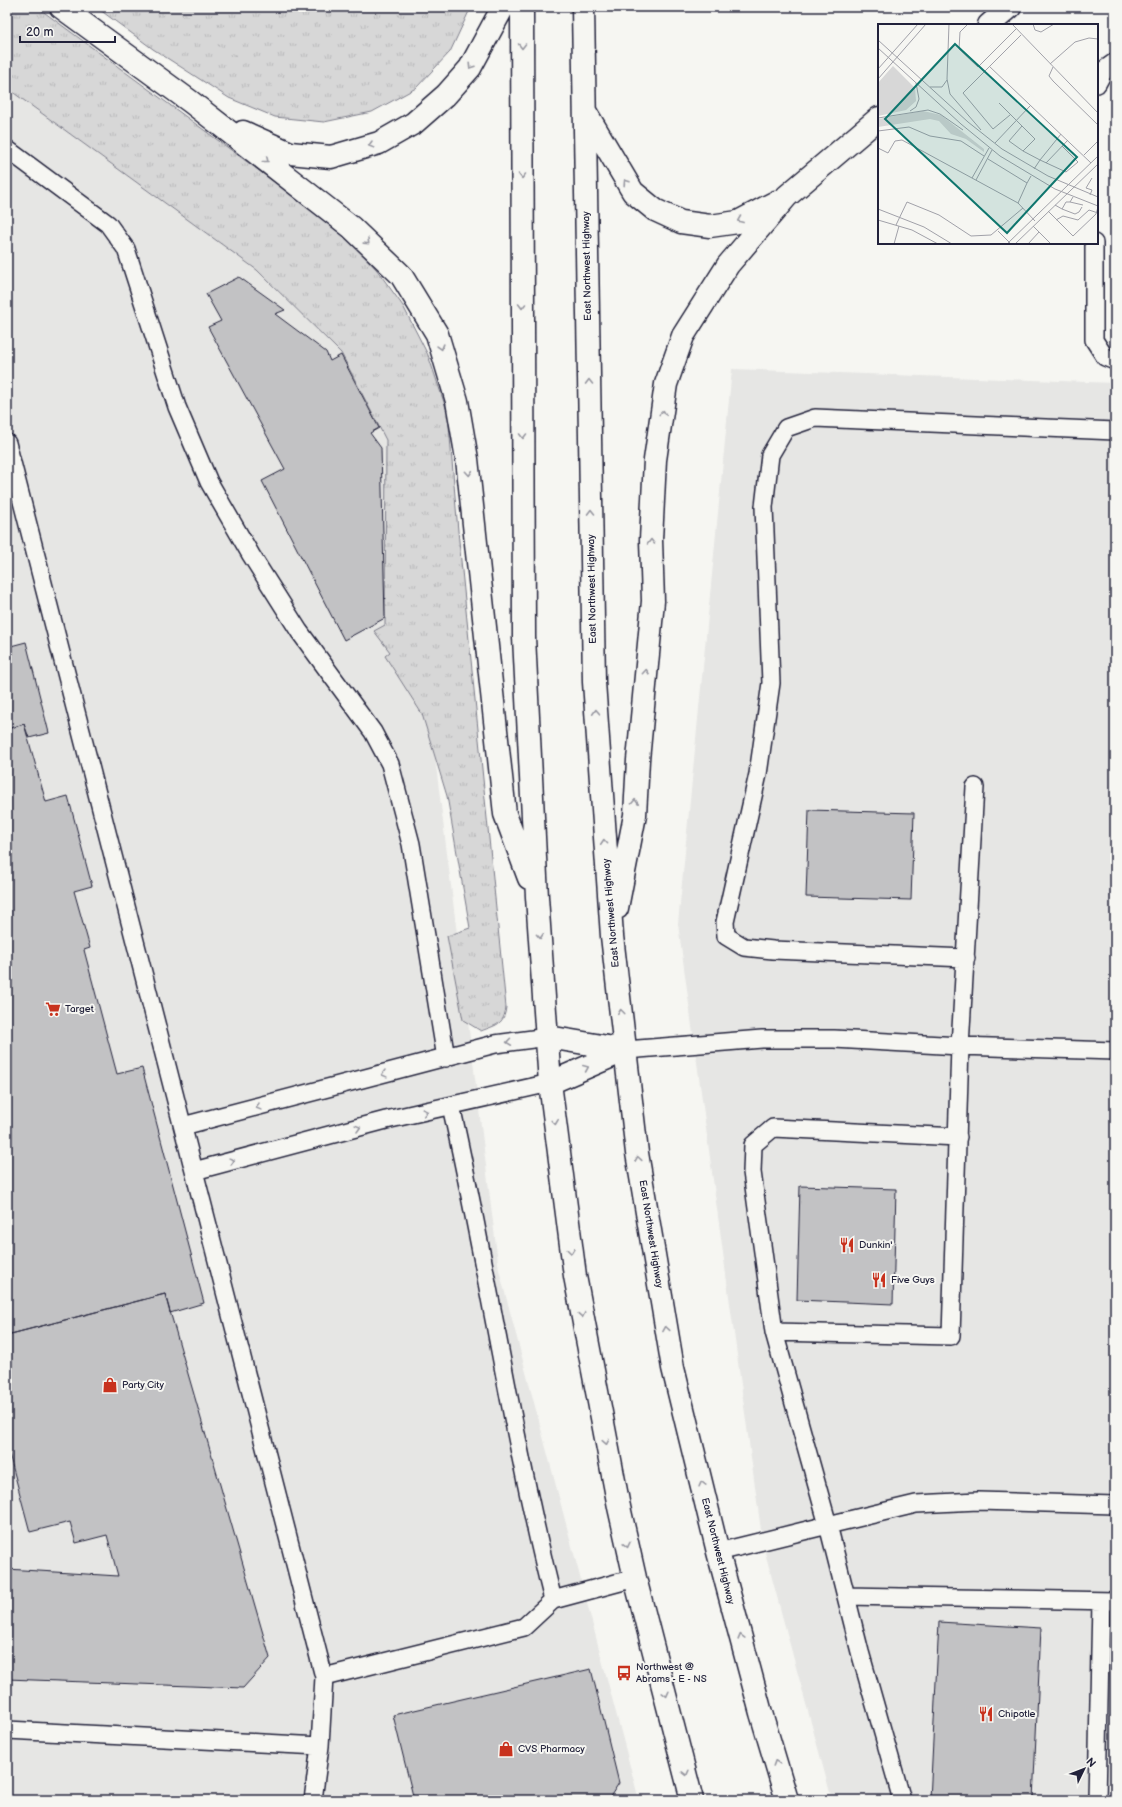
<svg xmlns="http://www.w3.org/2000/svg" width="1122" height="1807" viewBox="0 0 1122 1807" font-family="'Balsamiq Sans',sans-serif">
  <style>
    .built { fill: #e6e6e4 }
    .grass { fill: url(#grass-tufts); stroke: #7c7c89 }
    .building { fill: #c2c2c4; stroke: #22223b }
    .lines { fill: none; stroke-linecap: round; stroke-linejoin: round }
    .service-casing { stroke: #22223b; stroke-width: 20 }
    .primary-casing { stroke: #22223b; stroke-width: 25 }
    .service { stroke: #f6f6f2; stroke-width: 17 }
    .primary { stroke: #f6f6f2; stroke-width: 22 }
    .oneway { stroke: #9797a0 }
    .labels { text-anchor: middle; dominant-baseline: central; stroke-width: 4; stroke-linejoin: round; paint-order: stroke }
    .street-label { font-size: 10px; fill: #22223b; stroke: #f6f6f2 }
    .poi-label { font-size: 10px; fill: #22223b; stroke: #f6f6f2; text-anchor: start }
    .inset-road { fill: none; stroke: #a1a1a9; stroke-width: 1 }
    .view { fill: #0f766e; fill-opacity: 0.15; stroke: #0f766e; stroke-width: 2 }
    .inset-edge { fill: none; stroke: #22223b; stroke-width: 2 }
  </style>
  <defs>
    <pattern id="grass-tufts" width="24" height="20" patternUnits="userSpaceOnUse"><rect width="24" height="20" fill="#d7d7d7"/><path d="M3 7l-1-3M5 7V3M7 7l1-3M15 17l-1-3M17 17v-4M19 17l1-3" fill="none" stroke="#b8b8b9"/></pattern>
  </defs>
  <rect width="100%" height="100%" fill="#f6f6f2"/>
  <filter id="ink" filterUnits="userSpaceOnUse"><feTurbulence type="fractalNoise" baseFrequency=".025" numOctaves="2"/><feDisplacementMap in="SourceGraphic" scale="8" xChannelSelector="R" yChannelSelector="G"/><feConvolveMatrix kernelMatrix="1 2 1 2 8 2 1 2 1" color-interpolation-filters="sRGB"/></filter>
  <g filter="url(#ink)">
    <!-- built -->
    <path class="built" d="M7,88l250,182 84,83 56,100 102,817 140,530h-632z
      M732,369l383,14v1417h-283l-69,-255 -85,-621z"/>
    <!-- grass -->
    <path class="grass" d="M7,7h30l266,196 51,42 23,25 26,36 25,49 20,59 10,117 48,476c-2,18 -10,18 -25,24l-18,-11 -16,-84 23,-8 -23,-132 -25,-82 -37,-58 5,-4 -16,-21 11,-6 1,-185 -45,-87 -84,-83 -250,-182z
      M96,7h375l-21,45 -34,36 -44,24 -48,10 -49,-5 -46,-19 -76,-49z"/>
    <!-- building -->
    <path class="building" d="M239,277l46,33 -10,4 51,38 4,9 11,-6 38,73 -9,5 11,15 4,170 -41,22 -82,-159 23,-12 -77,-142 13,-6 -15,-27z
      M26,642l23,91 -20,5 -5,-14 -17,5v-82z
      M24,724l22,78 22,-6 24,90 -18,5 16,57 -6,2 33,124 25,-6 62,235 -34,10 -5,-19 -158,41v-606z
      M809,810l105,3 -3,87 -105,-3z
      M800,1186l96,3 -3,115 -96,-4z
      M165,1294l105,364 -27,30 -236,-9v-110l111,7 -11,-41 -31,8 -6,-21 -40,10 -23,-86v-111z
      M939,1622l102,6 -8,172h-103z
      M591,1669l28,114 -11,17h-194l-21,-85z"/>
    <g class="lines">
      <!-- service casing -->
      <g class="service-casing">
        <path id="service" d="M1097,84l8,-15 10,-7
          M7,149l101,75 18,25 51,158 32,75 42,73 48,76 74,101 17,32 21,80 35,214
          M1094,243v97l11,17 10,4
          M7,443l317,1234 -4,69 -7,54
          M966,958l-193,-8 -29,-3 -18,-11 -1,-14 33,-148 13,-91 -7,-176 6,-52 16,-27 29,-10 300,13
          M626,1050l136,-11h72l126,7 155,5
          M451,1106c37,164 61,331 102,494l82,-22
          M183,1126l312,-82 53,-7
          M194,1171l192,-51 164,-37
          M774,1332l-22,-160 1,-27 20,-17 185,9
          M718,1552l110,-27 -54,-193 177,4 9,-290 15,-259
          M846,1596l269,5
          M324,1677l200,-50 29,-27
          M7,1730l313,16
          M902,1800l-42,-148 -32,-127 88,-21 62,-3 137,4
          M1097,1800l4,-199"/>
      </g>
      <!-- primary casing -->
      <g class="primary-casing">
        <path id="primary" d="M61,7l130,95 160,125 50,48 36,59 20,67 10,58 38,355 24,64
          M522,7l2,630 13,260 13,186 25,193 44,231 16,71 57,222
          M583,7l11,675 18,254 25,217 36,215 45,184 43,161 26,87
          M989,25l21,-18
          M585,111l48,81 22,18 26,12 29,4 28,-4 38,-20
          M243,132l47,21 41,4 48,-14 35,-20 32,-28 24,-27 33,-61
          M617,908l18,-93 3,-55 15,-159 -2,-61 4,-80 11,-76 17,-48 45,-71 59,-69 92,-78
          M548,1037l78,13
          M550,1083l76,-33"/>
      </g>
      <!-- service -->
      <use href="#service" class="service"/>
      <!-- primary -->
      <use href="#primary" class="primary"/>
    </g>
    <!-- one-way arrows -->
    <defs><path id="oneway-chevron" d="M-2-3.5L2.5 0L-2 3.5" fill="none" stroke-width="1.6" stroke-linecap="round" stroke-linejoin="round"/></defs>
    <g class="oneway">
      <use href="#oneway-chevron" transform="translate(522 46) rotate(90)"/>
      <use href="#oneway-chevron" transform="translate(471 66) rotate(123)"/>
      <use href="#oneway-chevron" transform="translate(371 145) rotate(165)"/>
      <use href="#oneway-chevron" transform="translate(266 160) rotate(38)"/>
      <use href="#oneway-chevron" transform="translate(522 176) rotate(90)"/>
      <use href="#oneway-chevron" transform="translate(626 182) rotate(-123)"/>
      <use href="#oneway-chevron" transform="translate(740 220) rotate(158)"/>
      <use href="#oneway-chevron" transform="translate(367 242) rotate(44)"/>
      <use href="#oneway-chevron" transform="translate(522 306) rotate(90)"/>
      <use href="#oneway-chevron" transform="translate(441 347) rotate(74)"/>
      <use href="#oneway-chevron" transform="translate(589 382) rotate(-91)"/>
      <use href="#oneway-chevron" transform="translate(663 413) rotate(-83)"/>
      <use href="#oneway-chevron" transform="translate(523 436) rotate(90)"/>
      <use href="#oneway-chevron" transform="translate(469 473) rotate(85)"/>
      <use href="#oneway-chevron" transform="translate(591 512) rotate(-91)"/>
      <use href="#oneway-chevron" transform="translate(651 542) rotate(-90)"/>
      <use href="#oneway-chevron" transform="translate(646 672) rotate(-85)"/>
      <use href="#oneway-chevron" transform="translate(596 712) rotate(-93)"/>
      <use href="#oneway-chevron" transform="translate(635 802) rotate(-87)"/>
      <use href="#oneway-chevron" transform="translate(604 842) rotate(-94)"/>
      <use href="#oneway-chevron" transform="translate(540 936) rotate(86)"/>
      <use href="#oneway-chevron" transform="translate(621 1012) rotate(-97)"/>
      <use href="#oneway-chevron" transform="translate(509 1042) rotate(172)"/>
      <use href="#oneway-chevron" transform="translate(586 1068) rotate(-23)"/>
      <use href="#oneway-chevron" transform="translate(384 1074) rotate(165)"/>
      <use href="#oneway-chevron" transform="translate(258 1107) rotate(165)"/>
      <use href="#oneway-chevron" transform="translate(425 1112) rotate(-12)"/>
      <use href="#oneway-chevron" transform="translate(555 1122) rotate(83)"/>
      <use href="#oneway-chevron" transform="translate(358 1128) rotate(-15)"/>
      <use href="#oneway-chevron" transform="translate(638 1159) rotate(-99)"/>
      <use href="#oneway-chevron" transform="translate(232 1161) rotate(-15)"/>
      <use href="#oneway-chevron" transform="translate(571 1251) rotate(82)"/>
      <use href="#oneway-chevron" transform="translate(582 1315) rotate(79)"/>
      <use href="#oneway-chevron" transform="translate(666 1329) rotate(-99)"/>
      <use href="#oneway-chevron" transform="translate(606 1442) rotate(79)"/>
      <use href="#oneway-chevron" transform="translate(702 1484) rotate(-104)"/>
      <use href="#oneway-chevron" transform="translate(627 1545) rotate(77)"/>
      <use href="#oneway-chevron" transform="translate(741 1637) rotate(-105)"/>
      <use href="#oneway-chevron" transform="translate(666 1694) rotate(76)"/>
      <use href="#oneway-chevron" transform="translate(776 1763) rotate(-107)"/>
      <use href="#oneway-chevron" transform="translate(686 1773) rotate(76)"/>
    </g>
  </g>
  <!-- icons -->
  <defs>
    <g id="supermarket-bare" transform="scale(1.2)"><path d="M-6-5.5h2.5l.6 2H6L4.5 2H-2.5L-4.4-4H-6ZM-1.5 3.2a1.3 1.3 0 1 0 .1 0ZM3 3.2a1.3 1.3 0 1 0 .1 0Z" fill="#c8321e" stroke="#f6f6f2" stroke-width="2.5" paint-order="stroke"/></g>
    <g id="restaurant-bare" transform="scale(1.2)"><path d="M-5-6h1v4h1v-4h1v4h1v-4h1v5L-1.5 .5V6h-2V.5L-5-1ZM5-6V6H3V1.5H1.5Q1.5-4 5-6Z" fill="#c8321e" stroke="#f6f6f2" stroke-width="2.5" paint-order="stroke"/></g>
    <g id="shop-bare" transform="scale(1.2)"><path d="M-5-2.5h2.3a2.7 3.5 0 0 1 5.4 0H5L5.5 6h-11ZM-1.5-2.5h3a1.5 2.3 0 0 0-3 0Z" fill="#c8321e" stroke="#f6f6f2" stroke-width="2.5" paint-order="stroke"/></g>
    <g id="bus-bare" transform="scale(1.2)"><path d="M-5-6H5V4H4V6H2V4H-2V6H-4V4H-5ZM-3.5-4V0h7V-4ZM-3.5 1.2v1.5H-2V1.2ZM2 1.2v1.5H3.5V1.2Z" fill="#c8321e" stroke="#f6f6f2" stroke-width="2.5" paint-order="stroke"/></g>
  </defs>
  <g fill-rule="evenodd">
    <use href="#supermarket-bare" x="53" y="1009"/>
    <use href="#restaurant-bare" x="847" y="1245"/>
    <use href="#restaurant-bare" x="879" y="1280"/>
    <use href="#shop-bare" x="110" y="1385"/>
    <use href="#bus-bare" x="624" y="1673"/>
    <use href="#restaurant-bare" x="986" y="1714"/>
    <use href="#shop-bare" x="506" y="1749"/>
  </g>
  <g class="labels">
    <!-- street labels -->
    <g class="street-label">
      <text transform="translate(587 266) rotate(-91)">East Northwest Highway</text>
      <text transform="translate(592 589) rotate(-91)">East Northwest Highway</text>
      <text transform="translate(611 913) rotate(-95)">East Northwest Highway</text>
      <text transform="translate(651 1234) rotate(81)">East Northwest Highway</text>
      <text transform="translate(718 1551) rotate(76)">East Northwest Highway</text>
    </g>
    <!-- poi labels -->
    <g class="poi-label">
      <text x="65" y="1009">Target</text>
      <text x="859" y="1245">Dunkin'</text>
      <text x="891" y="1280">Five Guys</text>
      <text x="122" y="1385">Party City</text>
      <text x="636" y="1667">Northwest @<tspan x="636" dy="12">Abrams - E - NS</tspan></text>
      <text x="998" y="1714">Chipotle</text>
      <text x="518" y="1749">CVS Pharmacy</text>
    </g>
  </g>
  <!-- overview -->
  <g transform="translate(878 24)">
    <rect width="220" height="220" fill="#f6f6f2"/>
    <path d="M15,42l22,22 1,13 -10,9 -28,6v-33zM45,87l18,4 43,34v3l-18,-13 -15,-5 -12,-13 -9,-2 -52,8v-8z" fill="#d7d7d7"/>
    <path d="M9,57l5,11 -2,18 -12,4v-26z" fill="#d7d7d7"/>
    <path class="inset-road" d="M71,0l-2,55 3,15 31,36M90,0l-8,8 -1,17 19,18 38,-38M134,0l86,89M155,0l2,6 6,2 13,-8M0,16l90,82 34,27 46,27 50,21M0,24l83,76 39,32 55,33 43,17M172,40l25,-22 14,-4 9,1M111,42l102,97M175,43l-4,9 4,5 45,44M0,45l40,-45M0,55l48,-55M52,63h12l5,-7M121,79l36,36 -12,12 17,9 -6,9M32,87l6,-4 3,-8 -3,-16M132,91l-17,14 -30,-36 58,-58M0,94l50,-8 12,4 23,16M144,102l-13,15 14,10M0,107l31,-4 21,9 31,5 23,15M183,110l-21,26 26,12 12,-10 -16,-16M117,119l35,-37M0,124l10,5 7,-12 7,-1 116,63 17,18M206,131l14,-14M110,135l39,24 4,-7M168,139l22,-23M94,154l17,-30M98,156l16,-30M212,171l2,-5 -6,-2 6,-10M195,173l-3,5 13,3M140,179l9,-20M177,181l7,4 4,-7h4M0,185l46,18 28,17M184,185l13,5 4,-2 3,-5M170,187l25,25 23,-22 2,-7M0,196l34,10 26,14M178,196l7,-4 15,4 11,-10 9,3M18,201l11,-23 32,13 32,21 20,-1 32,-27M155,202l18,18M120,207l12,12M16,220l5,-18M129,220l91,-88M137,220l83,-80M150,220l11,-12"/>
    <path class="view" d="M77,20l122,113 -70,76 -122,-114z"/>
    <rect width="220" height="220" class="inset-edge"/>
  </g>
  <!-- margin -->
  <rect width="1122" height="1807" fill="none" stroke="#f6f6f2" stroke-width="24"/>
  <rect x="12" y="12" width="1098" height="1783" fill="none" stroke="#22223b" stroke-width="1.5" filter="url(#ink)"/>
  <!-- north arrow -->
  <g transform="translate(1084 1769) rotate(47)" stroke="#f6f6f2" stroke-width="3" paint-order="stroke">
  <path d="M0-3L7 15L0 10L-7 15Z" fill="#22223b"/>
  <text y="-6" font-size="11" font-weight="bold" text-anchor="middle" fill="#22223b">N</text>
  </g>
  <!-- scale -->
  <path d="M20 36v6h95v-6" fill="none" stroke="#22223b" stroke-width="2"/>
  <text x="26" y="36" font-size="12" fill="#22223b" stroke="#f6f6f2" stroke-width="3" paint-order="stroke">20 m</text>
</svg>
